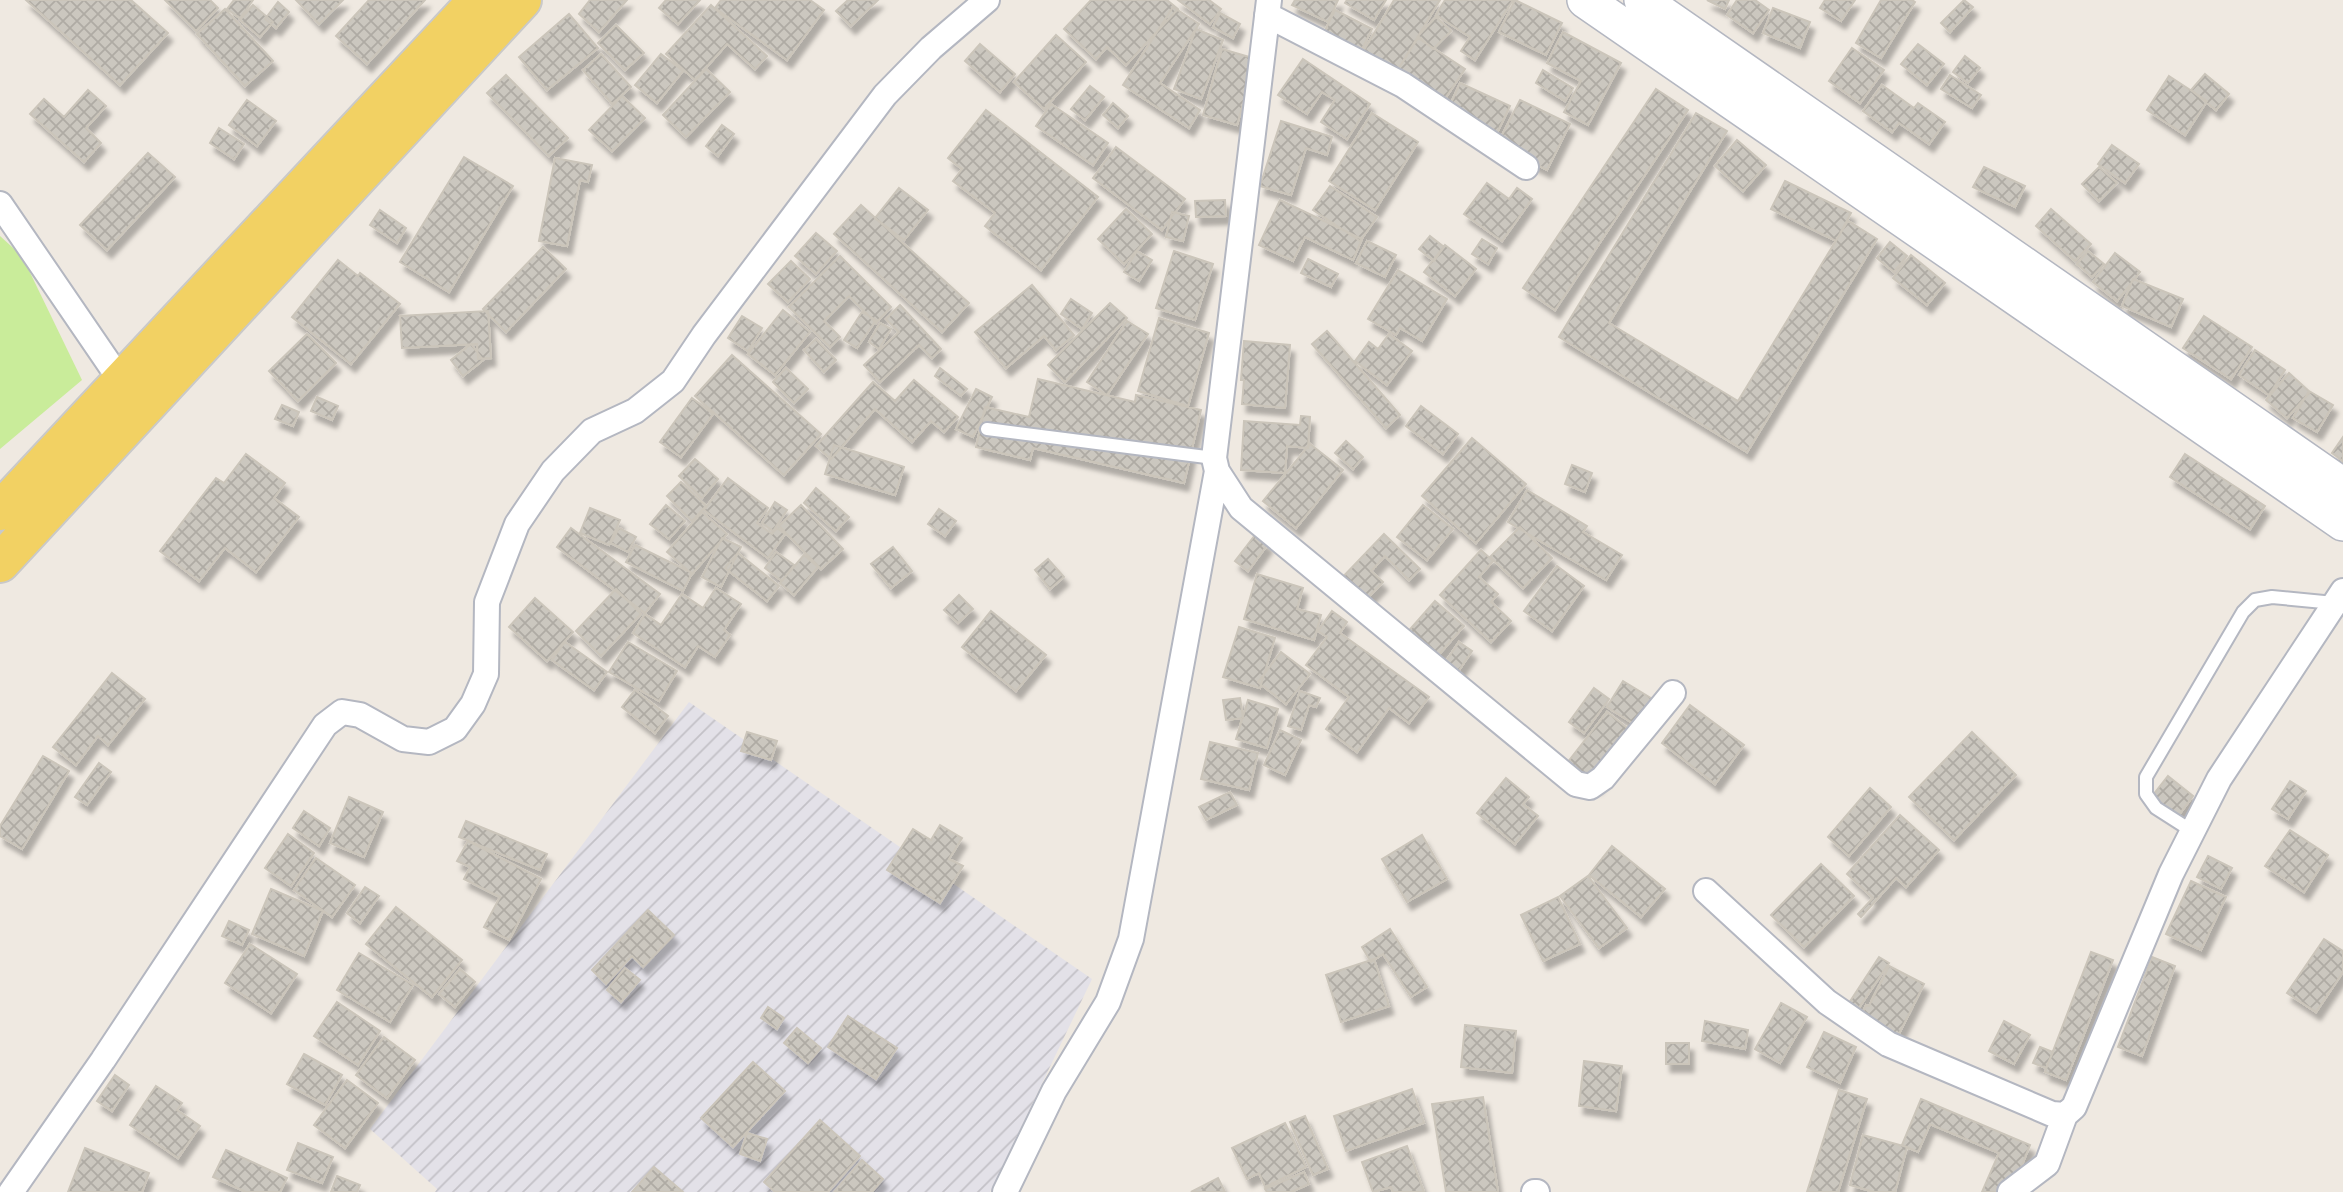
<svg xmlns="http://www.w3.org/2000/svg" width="2343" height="1192" viewBox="0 0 2343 1192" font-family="Mulish,sans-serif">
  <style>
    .industrial { fill: url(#industrial-furrows) }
    .pitch { fill: #c9ec9a }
    .building { fill: url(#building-cross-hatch); stroke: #cbc5ba; stroke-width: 2; filter: url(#shadow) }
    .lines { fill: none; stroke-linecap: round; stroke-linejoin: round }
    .service-casing { stroke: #b4b7c1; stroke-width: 16 }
    .minor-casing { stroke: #b4b7c1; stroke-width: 28 }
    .secondary-casing { stroke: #b4b7c1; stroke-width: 38 }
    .primary-casing { stroke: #c9c9c9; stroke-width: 42 }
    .service { stroke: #fff; stroke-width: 12 }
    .minor { stroke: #fff; stroke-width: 24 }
    .secondary { stroke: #fff; stroke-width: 35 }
    .primary { stroke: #f2d163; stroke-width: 38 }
  </style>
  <defs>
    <pattern id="industrial-furrows" width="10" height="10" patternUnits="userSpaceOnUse" patternTransform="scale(1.75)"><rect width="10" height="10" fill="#e3e1e8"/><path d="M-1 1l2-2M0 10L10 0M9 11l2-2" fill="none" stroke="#c3c1c7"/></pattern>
    <pattern id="building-cross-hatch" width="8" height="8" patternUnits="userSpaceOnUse" patternTransform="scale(1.75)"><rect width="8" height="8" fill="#cbc7bf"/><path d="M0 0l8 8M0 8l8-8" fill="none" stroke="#afaba4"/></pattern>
    <filter id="shadow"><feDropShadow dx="4.5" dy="8" stdDeviation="2" flood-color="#0004"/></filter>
  </defs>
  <rect width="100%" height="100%" fill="#efe9e1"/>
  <!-- industrial -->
  <path class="industrial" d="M689,702l403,277 -102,213h-555l2,-3 -67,-60z"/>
  <!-- pitch -->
  <path class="pitch" d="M0,236l22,20 60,124 -82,69z"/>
  <!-- building -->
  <path class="building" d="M26,0h105l37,33 -48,52z
    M165,0h45l8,8 -22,23z
    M234,0h19l-13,18 -13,-9z
    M296,0h47l-24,24z
    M369,0h56l-58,64 -31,-28z
    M590,0h37l-28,32 -20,-18z
    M666,0h34l-22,24 -19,-16z
    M721,0h89l14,10 -37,50 -72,-52z
    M848,0h30l-27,26 -15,-15z
    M1091,0h76l11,9 -52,56 -19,-18 -11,12 -32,-30z
    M1178,0h31l12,9 -11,15z
    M1295,0h43l-10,22 -36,-17z
    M1347,0h39l-12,20 -29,-17z
    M1394,0h46l-46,76 -33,-21z
    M1445,0h68l-38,60 -14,-9 9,-14 -34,-22z
    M1515,0l47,23 -16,32 -47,-23z
    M1707,0h22l-4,9z
    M1737,0h18l14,10 -16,23 -26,-18z
    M1825,0h30l-14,21 -21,-13z
    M1881,0h31l3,2 -34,56 -25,-15z
    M1964,0l9,7 -23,25 -9,-9z
    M278,2l11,10 -13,16 -11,-9z
    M253,5l20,17 -13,15 -20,-17z
    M711,5l56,51 -12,13 -28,-25 -32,36 -29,-26z
    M1173,7l26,17 -39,59 40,27 -11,18 -66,-43z
    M1773,8l37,14 -10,26 -37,-15z
    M225,9l48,52 -28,25 -48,-52z
    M1335,10l37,19 -16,32 -37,-18z
    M1220,13l20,11 -7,14 -20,-11z
    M569,14l29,34 -51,42 -28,-33z
    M1436,17l15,14 -18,18 -15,-13z
    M616,25l28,28 -19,17 -27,-27z
    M1196,29l27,11 -22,59 -27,-10z
    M1563,32l58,31 -33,62 -24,-13 17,-31 -34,-18z
    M1056,35l30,27 -42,47 -30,-27z
    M1418,38l47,31 -27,40 -46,-30z
    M980,44l35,30 -15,18 -35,-31z
    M1918,44l26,20 -17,21 -26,-21z
    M1852,48l32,22 -24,33 -31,-22z
    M1222,49l34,10 -19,66 -34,-10z
    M601,54l30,33 -19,17 -29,-34z
    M661,54l22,17 -26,32 -22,-18z
    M1965,56l15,12 -12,15 -15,-11z
    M1303,59l67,45 -23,35 -26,-17 14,-22 -13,-8 -15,22 -29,-19z
    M706,69l24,23 -44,45 -23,-22z
    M1543,70l30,18 -8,13 -29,-18z
    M2205,74l24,20 -13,16 -25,-20z
    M506,75l62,63 -19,18 -62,-63z
    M1950,75l31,20 -9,13 -31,-19z
    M2169,76l38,25 -22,34 -38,-25z
    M1460,83l50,23 -14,29 -49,-23z
    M1882,85l32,23 4,-5 27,19 -16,22 -30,-21 -7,9 -29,-21z
    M1090,86l14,11 -19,23 -14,-11z
    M1656,89l32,21 -133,200 -32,-22z
    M88,90l18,16 -20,22 15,15 -17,19 -54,-48 14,-15 20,18z
    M622,96l23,22 -33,33 -23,-21z
    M247,100l29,21 -19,25 -28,-21z
    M1520,100l50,24 -23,46 -50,-25z
    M1113,103l15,13 -10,12 -15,-13z
    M1051,104l57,39 -15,22 -57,-39z
    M986,110l112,87 -57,73 -56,-44 10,-13 -42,-32 9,-12 -14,-11z
    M1372,113l46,29 -43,68 -46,-29z
    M1696,113l31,18 -118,192 129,78 110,-180 29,18 -130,213 -188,-115z
    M1281,121l51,16 -5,18 -21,-7 -15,47 -31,-9z
    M722,125l12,9 -16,22 -12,-10z
    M219,128l25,16 -10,15 -24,-16z
    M1737,140l29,25 -23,26 -28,-25z
    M2112,145l27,19 -14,19 -27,-19z
    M1116,147l69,52 -23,31 -69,-52z
    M148,153l27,24 -68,73 -27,-25z
    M464,157l49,29 -64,106 -49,-30z
    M555,158l37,7 -4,17 -8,-2 -13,66 -28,-5z
    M1984,167l41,19 -10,21 -42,-20z
    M2099,167l18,16 -18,18 -17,-17z
    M1785,181l66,32 -15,28 -65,-32z
    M1487,183l22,16 8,-11 15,11 -30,42 -38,-27z
    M1330,186l47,31 -17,24 -47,-31z
    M899,188l29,22 -24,30 -29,-22z
    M1225,200l1,16 -30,1 -1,-16z
    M1280,200l82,39 -9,21 -48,-23 -12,24 -34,-16z
    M861,205l108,98 -27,29 -108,-98z
    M1126,209l26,25 -28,30 -26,-25z
    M2051,209l40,35 -16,17 -39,-35z
    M380,210l26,18 -9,15 -27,-18z
    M1172,212l17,4 -6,25 -17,-4z
    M816,233l21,18 -21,23 -21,-18z
    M1430,236l14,11 -10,14 -15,-12z
    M1482,239l15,9 -9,16 -16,-10z
    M1367,241l29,14 -11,22 -29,-14z
    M1890,242l17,14 -13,16 -17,-14z
    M1445,245l31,24 -21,27 -31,-24z
    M543,247l23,22 -60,63 -23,-23z
    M1137,251l15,9 -13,21 -15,-9z
    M1174,251l39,13 -18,56 -39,-12z
    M2088,251l16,13 -12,13 -15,-13z
    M2115,253l25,19 -23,29 -24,-19z
    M1911,255l34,28 -18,22 -34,-27z
    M840,256l51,51 -15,16 -27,-27 -25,25 16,16 -10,10 -41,-40z
    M1308,259l30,15 -7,13 -30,-14z
    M338,260l20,16 2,-3 40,31 -49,60 -59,-47z
    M791,261l19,18 -22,23 -20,-18z
    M1398,270l49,29 -25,42 -22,-13 -4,7 -28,-16z
    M2133,279l50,20 -12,28 -49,-21z
    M1032,285l42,50 -18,15 -12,-14 -38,32 -31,-36z
    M1071,299l21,14 -10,16 -21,-15z
    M1110,303l17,15 -62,64 -17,-17z
    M900,305l41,44 -9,9 -13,-13 -39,37 -16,-17 35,-33 -13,-13z
    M783,310l27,22 -35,43 -27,-21z
    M488,311l3,47 -13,1 -1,-15 -75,4 -2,-32z
    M862,312l14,8 -19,28 -13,-8z
    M742,316l20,12 -14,23 -20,-13z
    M2204,316l48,31 -21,32 -48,-31z
    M1159,318l50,15 -21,73 -50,-15z
    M1127,321l21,13 -41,61 -20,-13z
    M880,323l11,6 -12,20 -10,-7z
    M1327,331l73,84 -14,13 -74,-84z
    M307,334l29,29 -38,38 -29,-30z
    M1389,334l23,17 -25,34 -32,-24 14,-19 9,7z
    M816,339l20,21 -12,12 -20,-22z
    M1244,341l46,4 -5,63 -43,-4 2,-24h-3z
    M471,344l12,16 -20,16 -12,-16z
    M2255,350l30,20 -16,25 -30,-20z
    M732,355l89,79 -37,41 -89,-79z
    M786,368l22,21 -14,14 -21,-21z
    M940,368l27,21 -6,7 -26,-20z
    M2289,373l21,19 -23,26 -21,-18z
    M1038,379l97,23 1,-7 65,15 -17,73 -151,-35 -3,12 -54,-13 9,-40 44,10z
    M914,380l44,37 -14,15 -13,-11 -19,21 -37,-33 -44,50 -15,-13 57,-64 22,19z
    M976,389l16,8 -19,40 -17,-8z
    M2309,391l24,14 -16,27 -24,-14z
    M317,397l21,9 -6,14 -21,-9z
    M692,398l21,16 -32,43 -21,-15z
    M282,405l17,7 -6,14 -18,-7z
    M1421,406l37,28 -15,20 -37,-28z
    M1301,416l9,1 -2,31 -21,-2 -2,27 -44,-3 3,-49 56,4z
    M2343,437v24l-11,-8z
    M1472,438l54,46 -50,59 -54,-47z
    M1346,441l17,16 -10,12 -18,-16z
    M1310,444l33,26 -47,58 -33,-27z
    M834,445l70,22 -9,28 -70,-21z
    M246,454l39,29 -11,15 25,19 -43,55 -31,-24 -26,33 -39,-30 56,-73 8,5z
    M2185,454l80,52 -15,23 -80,-52z
    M695,459l23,20 -16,19 -23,-22z
    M1572,465l20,8 -7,19 -20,-8z
    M728,478l40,30 -11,15 15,11 5,-6 8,6 -17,24 -64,-48z
    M681,482l25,24 -14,15 -25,-25z
    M816,488l33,29 -13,14 -32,-28z
    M1527,490l60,36 -4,6 39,23 -16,25 -98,-58z
    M775,502l12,8 -14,21 -11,-8z
    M666,505l19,16 -16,18 -19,-15z
    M801,505l42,44 -22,20 -42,-43z
    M1423,505l30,24 -26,31 -30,-23z
    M590,508l30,12 -11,25 -29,-12z
    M939,509l17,12 -11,15 -17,-12z
    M702,512l25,22 -35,40 -25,-22z
    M1520,527l32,31 -29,30 -33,-31z
    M571,528l89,66 -15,19 -88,-66z
    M619,528l17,9 -8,15 -17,-9z
    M1384,534l36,35 -11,11 -24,-24 -14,15 12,11 -24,25 -23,-23z
    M1255,535l13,9 -20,27 -13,-10z
    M722,538l19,9 -20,40 -19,-10z
    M635,545l57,28 -9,18 -57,-29z
    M893,547l19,24 -21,17 -20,-24z
    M1481,550l12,11 -14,16 19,17 -7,8 20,19 -20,21 -51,-47z
    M776,552l18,13 -12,16 -17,-13z
    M738,553l41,33 -12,15 -42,-33z
    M804,555l14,12 -24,28 -14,-12z
    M1048,559l16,18 -14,12 -15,-19z
    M1557,566l27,20 -32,45 -28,-20z
    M1257,574l46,14 -6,21 24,6 -7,25 -70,-21z
    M716,588l25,16 -17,26 6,5 -15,22 -17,-11 -13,21 -52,-34 12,-19 16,11 21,-31 21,14z
    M616,589l25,25 -40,42 -25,-25z
    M959,595l14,14 -15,14 -14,-13z
    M535,598l38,34 -26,29 -38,-34z
    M1435,601l29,25 -37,42 -29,-25z
    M991,611l55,44 -30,36 -54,-44z
    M1332,611l15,11 -7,11 89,64 -20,26 -20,-15 -32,44 -31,-23 23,-32 -43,-32 21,-28 -9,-6z
    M1239,627l36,11 -15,50 -37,-11z
    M565,642l42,30 -13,18 -42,-30z
    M628,642l49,29 -18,30 -50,-29z
    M1459,642l13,9 -17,25 -13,-9z
    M1281,652l29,22 -24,30 -28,-22z
    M112,673l33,26 -37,46 -10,-9 -22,29 -23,-18z
    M1623,681l36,22 -17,26 -35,-22z
    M1594,688l15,11 -25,34 -15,-11z
    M635,690l33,26 -13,17 -33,-26z
    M1300,691l20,7 -4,9 -7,-2 -8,25 -13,-4z
    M1240,698l3,20 -17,2 -3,-20z
    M1248,700l30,9 -11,39 -31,-9z
    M1690,705l54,40 -29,39 -53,-41z
    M1607,712l29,23 -40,51 -29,-23z
    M1280,730l21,10 -16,35 -21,-10z
    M747,732l30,9 -6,19 -30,-9z
    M1972,732l44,43 -62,65 -45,-43z
    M1210,742l48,11 -9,37 -48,-11z
    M43,756l26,15 -47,78 -22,-13v-10z
    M99,763l12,9 -24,33 -12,-8z
    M2168,776l25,20 -18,24 -26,-20z
    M1506,778l23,19 -6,7 15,12 -23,28 -38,-31z
    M2290,781l16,10 -18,28 -16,-10z
    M1870,788l21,19 -42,49 -21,-19z
    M1230,792l7,13 -31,15 -7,-13z
    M349,797l34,15 -19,45 -34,-14z
    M304,811l26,17 -11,18 -26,-18z
    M1900,815l39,35 -33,37 -10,-9 -35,39 -3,-3 15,-16 -26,-24z
    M466,821l81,33 -7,16 -81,-33z
    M940,825l22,13 -13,21 14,7 -23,37 -53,-33 26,-41 18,11z
    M2290,830l38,25 -24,37 -39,-26z
    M288,834l26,19 -23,33 -26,-18z
    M1422,835l25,44 -40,23 -25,-43z
    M468,841l73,38 -32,61 -25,-13 16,-30 -36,-18 6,-12 -13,-6z
    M1612,846l53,43 -24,28 -52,-42z
    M2208,856l24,12 -11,21 -24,-12z
    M316,858l39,27 -23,32 -38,-27z
    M1821,864l33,32 -50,51 -33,-32z
    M1588,876l39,52 -28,20 -39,-52z
    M2191,881l35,16 -25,53 -35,-16z
    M365,887l14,9 -19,27 -13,-10z
    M271,889l52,22 -19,45 -52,-22z
    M1558,897l22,47 -37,17 -22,-46z
    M396,907l66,53 -30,37 -66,-53z
    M648,910l26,25 -31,32 -11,-11 -26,28 -14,-14z
    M229,921l20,9 -7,15 -20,-9z
    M1390,929l37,58 -16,10 -28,-43 -12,8 -9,-15z
    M2324,939l19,12v21l-27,40 -29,-19z
    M250,944l47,30 -26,39 -46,-30z
    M2091,952l22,8 -47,120 -21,-8z
    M359,953l54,32 -23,37 -53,-32z
    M1879,957l10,6 -33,49 -9,-6z
    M2152,957l23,9 -33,90 -24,-9z
    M1374,959l15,47 -48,16 -15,-47z
    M1889,966l35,18 -28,56 -37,-19 7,-16 3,1z
    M625,968l15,12 -19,22 -14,-12z
    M460,969l15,13 -20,25 -16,-13z
    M337,1002l43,29 -22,34 -44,-29z
    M1781,1003l26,14 -27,46 -25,-14z
    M768,1007l16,11 -7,11 -16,-11z
    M848,1016l49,32 -21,31 -48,-32z
    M1705,1021l43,9 -3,19 -43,-8z
    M2004,1021l26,14 -16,29 -25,-13z
    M1465,1025l51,6 -4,42 -51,-6z
    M797,1028l24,20 -13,15 -24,-20z
    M1824,1032l32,15 -16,36 -33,-16z
    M384,1037l31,23 -28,38 -31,-23z
    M1666,1043h23v21h-23z
    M2040,1047l13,5 -7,16 -13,-5z
    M304,1054l38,21 -17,30 -38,-21z
    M1584,1061l38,5 -6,45 -37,-5z
    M753,1062l32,29 -52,56 -32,-29z
    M115,1075l14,10 -17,26 -15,-10z
    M347,1080l31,23 -33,45 -31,-23z
    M156,1086l26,17 -5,7 23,16 -22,32 -48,-33z
    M1412,1089l12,34 -78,28 -12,-35z
    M1839,1090l28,9 -29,93h-31z
    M1483,1097l15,95h-52l-14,-88z
    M1921,1099l109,46 -19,47h-29l17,-39 -69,-29 -12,28 -16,-7z
    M1305,1116l23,53 -15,6 -23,-53z
    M820,1120l40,36 -32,36h-53l-11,-10z
    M1285,1123l21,44 -41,20 -6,-14 -12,6 -15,-31z
    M747,1133l20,6 -7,22 -20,-7z
    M1863,1135l44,12 -12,45h-21l-24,-7z
    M298,1143l35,14 -11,26 -35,-13z
    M1407,1146l17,46h-31l-2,-5 -18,5 -11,-30z
    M85,1148l64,25 -7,19h-74z
    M226,1150l61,28 -7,14h-34l-33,-15z
    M862,1160l21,19 -11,13h-38z
    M654,1167l29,25h-51z
    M1304,1172l5,12 -18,8h-24l-2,-3z
    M337,1176l23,9 -3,7h-26z
    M1218,1178l7,14h-34z"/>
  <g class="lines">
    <!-- service casing -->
    <g class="service-casing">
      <path id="service" d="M987,429l227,29
        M2192,831l-36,-23 -10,-14v-17l97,-165 12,-12 17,-3 62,6"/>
    </g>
    <!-- minor casing -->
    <g class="minor-casing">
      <path id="minor" d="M1269,0l-55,458 3,13 24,37 335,276 14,3 13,-9 70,-85
        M1267,15l136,70 123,82
        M0,204l121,177
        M1706,891l121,111 61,42 164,70 13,1 9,-8 97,-233 48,-95 124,-188
        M11,1192l92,-132 222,-335 17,-13 18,3 43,24 26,3 26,-13 18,-25 13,-30 1,-72 30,-78 36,-53 39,-40 43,-20 38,-30 31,-46 181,-240 46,-47 56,-48
        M1005,1192l49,-101 54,-89 23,-63 86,-468
        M1534,1192h3
        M2010,1192l37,-28 18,-49"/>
    </g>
    <!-- secondary casing -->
    <g class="secondary-casing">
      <path id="secondary" d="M1585,0l758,523
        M1642,0l701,486"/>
    </g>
    <!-- primary casing -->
    <g class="primary-casing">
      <path id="primary" d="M0,511l478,-511
        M0,563l522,-563"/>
    </g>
    <!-- service -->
    <use href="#service" class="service"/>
    <!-- minor -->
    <use href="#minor" class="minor"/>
    <!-- secondary -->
    <use href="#secondary" class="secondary"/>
    <!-- primary -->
    <use href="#primary" class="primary"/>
  </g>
</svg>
